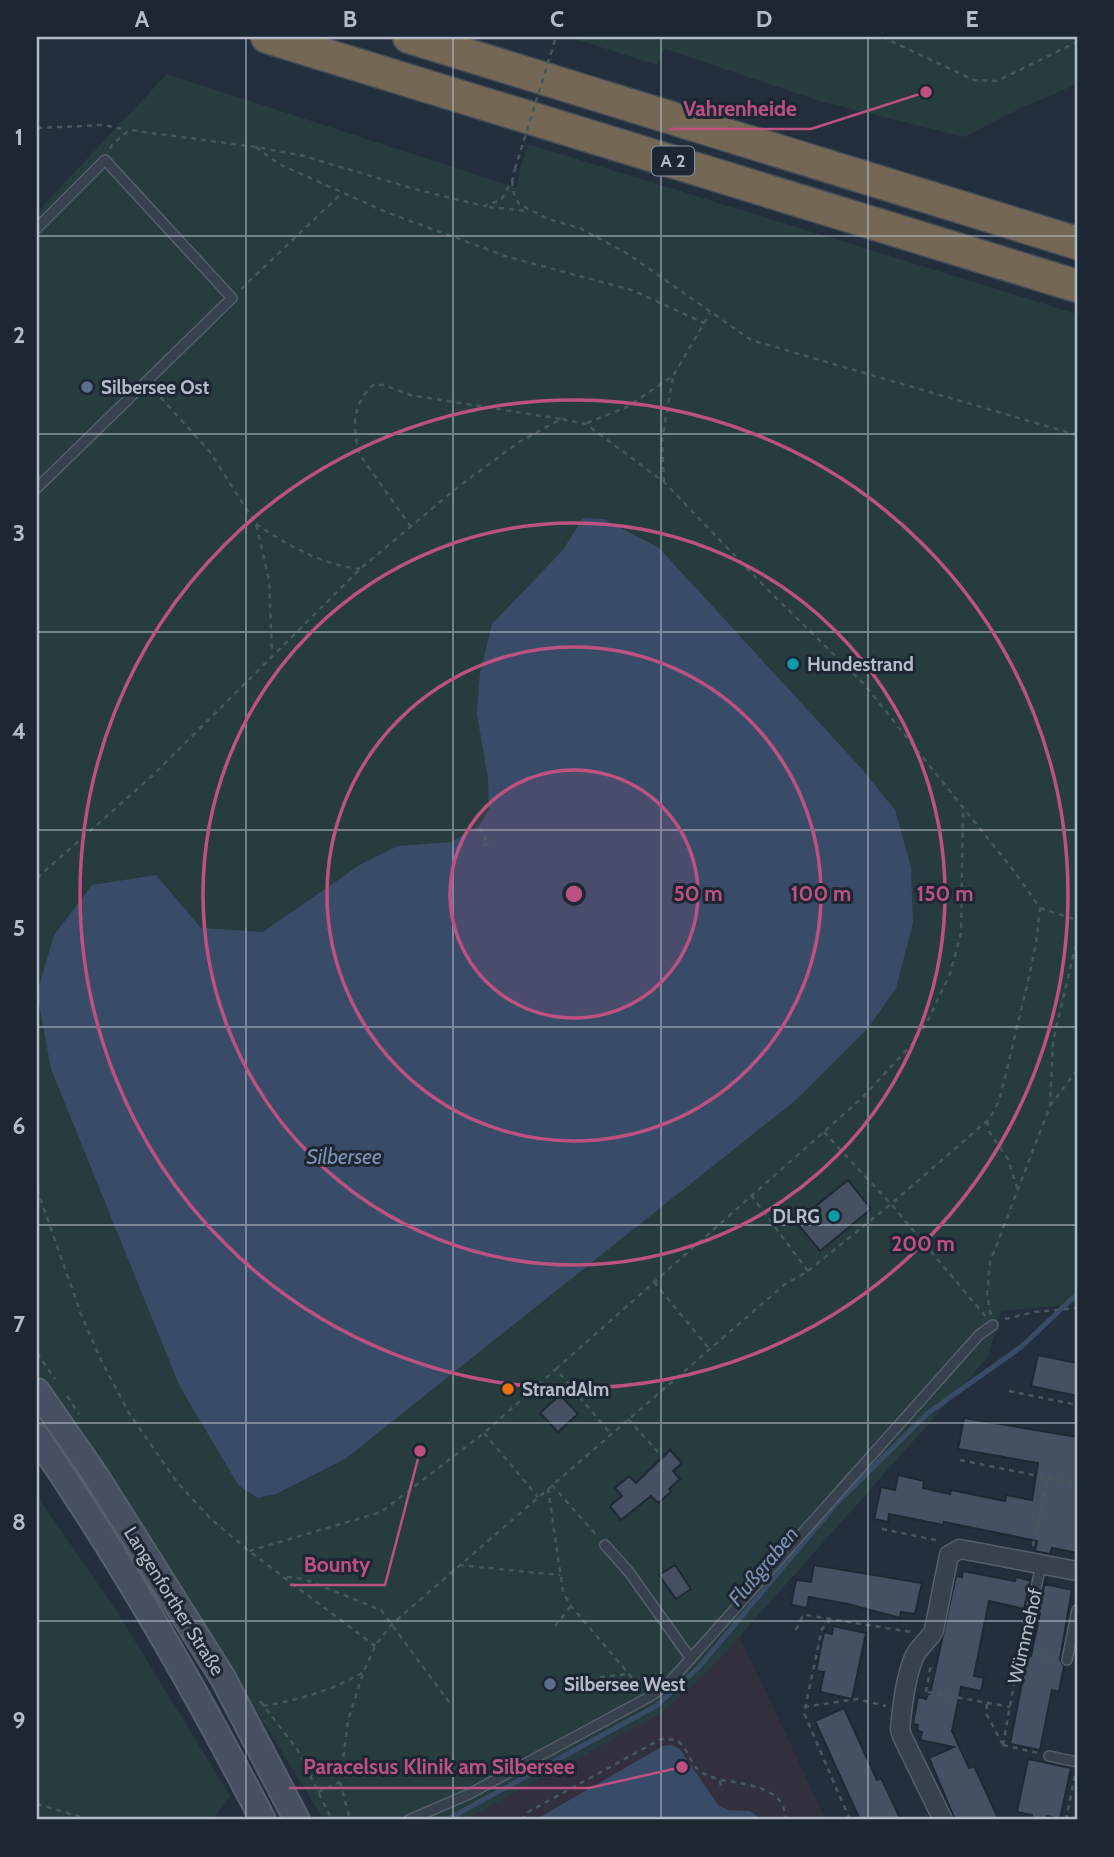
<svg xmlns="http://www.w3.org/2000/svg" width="1114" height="1857" viewBox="0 0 1114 1857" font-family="Cabin,sans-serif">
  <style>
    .medical { fill: #32303f }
    .green { fill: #263c3f }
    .water { fill: #394c67 }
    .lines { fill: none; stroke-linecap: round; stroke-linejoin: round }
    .stream { stroke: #394c67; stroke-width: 5 }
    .building { fill: #455162; stroke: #1f2835; stroke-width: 2 }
    .lane-casing { stroke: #565f6c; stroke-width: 12 }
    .street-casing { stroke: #565f6c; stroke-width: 21 }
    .secondary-casing { stroke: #565f6c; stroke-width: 28 }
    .highway-casing { stroke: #434c59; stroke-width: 35 }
    .path { stroke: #44595c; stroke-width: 2.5; stroke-dasharray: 5 5; stroke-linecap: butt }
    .lane { stroke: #38414e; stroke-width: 9 }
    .street { stroke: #38414e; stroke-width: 18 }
    .secondary { stroke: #465061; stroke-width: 24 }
    .highway { stroke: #746855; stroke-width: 32 }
    .path-bridge { stroke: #44595c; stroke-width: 2.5; stroke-dasharray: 5 5; stroke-linecap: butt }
    .grid { fill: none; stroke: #b4bcc9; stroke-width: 2; stroke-opacity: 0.55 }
    .ring { fill: none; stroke: #bd5182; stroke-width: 3.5 }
    .service-dot { fill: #5c6f8a; stroke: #1d2633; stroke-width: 2.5 }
    .culture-dot { fill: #0f9aa8; stroke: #1d2633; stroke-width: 2.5 }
    .food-dot { fill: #e8710a; stroke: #1d2633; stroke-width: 2.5 }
    .labels { text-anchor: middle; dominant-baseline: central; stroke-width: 6; stroke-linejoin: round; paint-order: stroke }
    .shield { fill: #1d2633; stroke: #878f9c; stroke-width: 2 }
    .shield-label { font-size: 18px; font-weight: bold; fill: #b4bcc9 }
    .poi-label { font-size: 19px; font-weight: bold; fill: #b4bcc9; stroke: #1d2633; text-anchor: start }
    .street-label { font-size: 19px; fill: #b4bcc9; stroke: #1d2633 }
    .water-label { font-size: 21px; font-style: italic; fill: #7c92b1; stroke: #1d2633 }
    .centre { fill: #bd5182; stroke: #1d2633; stroke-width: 3.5 }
    .ring-label { font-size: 21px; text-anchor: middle; font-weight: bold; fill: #bd5182; stroke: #1d2633; stroke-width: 6; stroke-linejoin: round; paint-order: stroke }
    .leader { fill: none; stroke: #bd5182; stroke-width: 2.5 }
    .callout-dot { fill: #bd5182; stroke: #1d2633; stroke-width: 2.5 }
    .callout-label { font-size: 21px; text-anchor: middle; font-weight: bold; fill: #bd5182; stroke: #1d2633; stroke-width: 6; stroke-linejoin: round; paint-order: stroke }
    .neatline { fill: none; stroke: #b4bcc9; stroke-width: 2.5 }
    .grid-label { font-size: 23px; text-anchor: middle; font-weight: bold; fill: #b4bcc9 }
  </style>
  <rect width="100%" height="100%" fill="#242f3e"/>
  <!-- medical -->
  <path class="medical" d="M739,1635l87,185h-361l195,-107 49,-42z"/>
  <!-- green -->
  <path class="green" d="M569,37h508v47l-58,25 -55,28 -144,-36 -155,-52 -8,16z
    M167,74l350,114 2,-15 9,-29 549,170v990l-76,7 -13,46 -279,314 -49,43 -195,106h-141l-216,-350 -71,-98v-1160z
    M37,1496l79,114 114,186 -18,24h-175z"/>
  <!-- water -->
  <path class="water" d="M583,518l21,1 55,29 202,220 34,42 16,57 2,56 -17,65 -28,40 -71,71 -452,360 -69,35 -18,4 -19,-12 -59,-99 -129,-318 -14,-76 17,-58 38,-50 64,-10 45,53 62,4 98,-68 37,-18 53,-4 28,-16 10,-17 -1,-30 -11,-65 3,-41 12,-49 71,-74z
    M671,1745l9,4 38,56 10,5 22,1 13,9h-228l128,-74z"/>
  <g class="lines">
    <!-- stream -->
    <path class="stream" d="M446,1820l210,-114 43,-39 137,-163 92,-91 93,-66 56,-53"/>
  </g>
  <!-- building -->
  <path class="building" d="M848,1180l23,29 -51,42 -24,-29z
    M1038,1355l39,8v33l-46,-10z
    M560,1395l18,19 -20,18 -18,-19z
    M964,1418l113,19v116l-25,-5 -2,6 -15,-3 2,-10 -93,-19 -1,3 -54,-11 -1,8 -14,-3 7,-32 14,3 3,-15 26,6 -1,7 27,6 1,-4 54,11 1,-6 26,5 6,-37 -80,-14z
    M670,1450l12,13 -9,8 7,8 -11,10 2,3 -13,11 -7,-7 -30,24 -11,-14 12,-10 -7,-8 14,-12 7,7z
    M675,1565l16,24 -15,10 -17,-24z
    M814,1565l108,18 -7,31 -14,-2 -1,6 -52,-14 -39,-7 -2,11 -16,-3 5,-25 15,2z
    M963,1571l52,10 1,-4 13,3 3,-6 -8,35 -35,-8 -15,75 10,2 -3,13 -20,-4 -9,44 17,37 5,-2 25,54h-44l-26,-62 25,-11 -34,-7 2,-8 -5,-2 1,-5 -5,-1 5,-27 8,2 2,-5h2l26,-118 6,1z
    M1046,1577l-1,7 27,6 -12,69 4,7 -5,26 -7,-2 -12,60 -30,-6 17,-87 4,-1 9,-43 -2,-1z
    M833,1626l33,7 -14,66 -32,-7 4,-20 -8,-1 8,-39 8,2z
    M844,1708l33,72 4,-2 20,42h-41l-45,-99z
    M1028,1759l43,9 -11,51 -13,-3 -1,4h-15l1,-5 -15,-3z"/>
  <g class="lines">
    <!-- lane casing -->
    <g class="lane-casing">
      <path id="lane" d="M37,228l68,-68 127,138 -195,190
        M605,1545l24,27 62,87
        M1023,1651l18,-87
        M1067,1660l10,-50
        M1049,1756l28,6
        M409,1820l60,-26 180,-97 19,-13 311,-349 14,-10"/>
    </g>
    <!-- street casing -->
    <g class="street-casing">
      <path id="street" d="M943,1820l-41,-84 -2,-7c2,-20 6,-60 17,-77 5,-8 13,-13 17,-22l15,-75 11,-6 117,22"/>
    </g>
    <!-- secondary casing -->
    <g class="secondary-casing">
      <path id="secondary" d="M37,1391l59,85 127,202 74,142
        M37,1437c84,123 158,251 226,383"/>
    </g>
    <!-- highway casing -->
    <g class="highway-casing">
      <path id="highway" d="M267,37l810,249
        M409,37l668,206"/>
    </g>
    <!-- path -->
    <path class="path" d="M882,37l92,43 23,1 80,-39
      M37,128l67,-3 23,5
      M256,147l23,17 107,48 122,45 124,33 72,33
      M110,149l2,-4 17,-15 127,17 48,9 114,34 66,16 17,-6 11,-19 3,-12
      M512,181l2,13 5,10 29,15 32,9 48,26 123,86 326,95
      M489,207l38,4
      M241,289l101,-96
      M154,390l56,62 46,72 13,56 3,74
      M587,423l40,-16 46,-31 37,-63
      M664,482l-2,-43 11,-62
      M256,524c33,22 64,40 104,45
      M411,527l-51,-72c-8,-27 -8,-51 13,-70h11l26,10 151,24
      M479,827l9,16
      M483,846l10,-6
      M37,878l115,-102 208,-207 98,-82 61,-45 42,-23 25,5 78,58 100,104 100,98 150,187 26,37 -4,36 -7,33 -28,117 -6,16 -8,11 -96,83 -83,67 -24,14 -392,339 -17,22 -12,27 -15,48 -8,61 10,38
      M1040,908l37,12
      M1050,1106l27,-36
      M987,1121l3,12 18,26 10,32
      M824,1132l67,72 95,113
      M37,1189l44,125 20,46 28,53 48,69 34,37 38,32 126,95
      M751,1195l57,76
      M654,1282l57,69
      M991,1315l-4,-19 3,-34 60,-156 3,-65 24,-101
      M1005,1319l30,-7 42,-4
      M37,1353l18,26
      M556,1369l306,-271 52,-56 15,-24 21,-44 11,-41 2,-124
      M1009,1391l68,14
      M67,1396l12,18
      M628,1419l30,33
      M484,1433l54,64
      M960,1460l117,24
      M552,1485l46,52
      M548,1488l15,104 8,14 69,81
      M882,1529l58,12
      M1033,1546l14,-68
      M249,1551l132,-39 103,-79 72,-64 54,64
      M459,1565l101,10
      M287,1577l17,2 77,31 68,92
      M831,1619l-9,10 -18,84 46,107
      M555,1626l15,-19
      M796,1630l7,-15h3l105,17
      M1034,1653l21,5
      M600,1677l29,-3
      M926,1692l5,-28
      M928,1692l82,15
      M260,1701l37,48 35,71
      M987,1704l-1,9 17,32
      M263,1706c36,-6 67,-15 99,-33
      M804,1707l53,-8 29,7
      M1003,1745l15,-83
      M1003,1745l35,8
      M721,1780c18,3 51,6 61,24 2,4 3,11 5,16
      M318,1792l22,-10
      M37,1804l54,16
      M521,1820l7,-8 133,-73 16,1c20,19 9,31 42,39l4,12
      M1066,1820l9,-45"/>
    <!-- lane -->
    <use href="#lane" class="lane"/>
    <!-- street -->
    <use href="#street" class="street"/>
    <!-- secondary -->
    <use href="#secondary" class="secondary"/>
    <!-- highway -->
    <use href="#highway" class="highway"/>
    <!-- path-bridge -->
    <path class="path-bridge" d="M515,169l41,-132"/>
  </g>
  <!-- grid -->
  <path class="grid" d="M246,37v1783M453,37v1783M661,37v1783M868,37v1783M37,236h1040M37,434h1040M37,632h1040M37,830h1040M37,1027h1040M37,1225h1040M37,1423h1040M37,1621h1040"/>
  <!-- distance rings -->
  <circle cx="574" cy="894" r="124" fill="#bd5182" fill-opacity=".12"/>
  <g class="ring">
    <circle cx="574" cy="894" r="124"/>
    <circle cx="574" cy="894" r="247"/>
    <circle cx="574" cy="894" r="371"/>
    <circle cx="574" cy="894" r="494"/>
  </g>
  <!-- markers -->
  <g class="service-dot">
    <circle cx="87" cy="387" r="7"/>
    <circle cx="550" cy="1684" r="7"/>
  </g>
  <g class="culture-dot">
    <circle cx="793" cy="664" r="7"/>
    <circle cx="834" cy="1216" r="7"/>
  </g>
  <circle class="food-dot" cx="508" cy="1389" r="7"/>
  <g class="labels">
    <!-- shield labels -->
    <rect class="shield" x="652" y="146.5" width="42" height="29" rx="5"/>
    <g class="shield-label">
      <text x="673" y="161">A 2</text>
    </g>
    <!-- poi labels -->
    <g class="poi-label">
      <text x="101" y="387">Silbersee Ost</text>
      <text x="807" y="664">Hundestrand</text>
      <text x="820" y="1216" text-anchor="end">DLRG</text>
      <text x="522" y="1389">StrandAlm</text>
      <text x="564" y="1684">Silbersee West</text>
    </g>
    <!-- street labels -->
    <g class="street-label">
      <text transform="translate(174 1601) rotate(58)">Langenforther Straße</text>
      <text transform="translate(1025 1636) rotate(-77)">Wümmehof</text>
    </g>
    <!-- water labels -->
    <g class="water-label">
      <text x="344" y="1156">Silbersee</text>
      <text transform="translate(763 1566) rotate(-50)">Flußgraben</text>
    </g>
  </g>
  <circle cx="574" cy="894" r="10" class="centre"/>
  <g class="ring-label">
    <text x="698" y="901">50 m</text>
    <text x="821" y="901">100 m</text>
    <text x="945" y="901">150 m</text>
    <text x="923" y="1251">200 m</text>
  </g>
  <!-- callouts -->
  <path class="leader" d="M926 92L811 129H669M420 1451L385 1585H290M682 1767L589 1788H289"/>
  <g class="callout-dot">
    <circle cx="926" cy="92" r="7"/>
    <circle cx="420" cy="1451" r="7"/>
    <circle cx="682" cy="1767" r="7"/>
  </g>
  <g class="callout-label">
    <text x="740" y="116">Vahrenheide</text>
    <text x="337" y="1572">Bounty</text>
    <text x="439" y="1774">Paracelsus Klinik am Silbersee</text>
  </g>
  <!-- border -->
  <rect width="1114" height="1857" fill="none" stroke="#1d2633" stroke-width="77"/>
  <rect x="38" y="38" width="1038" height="1780" class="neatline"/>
  <g class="grid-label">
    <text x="142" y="27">A</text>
    <text x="350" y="27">B</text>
    <text x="557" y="27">C</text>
    <text x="764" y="27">D</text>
    <text x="972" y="27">E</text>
    <text x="19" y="145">1</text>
    <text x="19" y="343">2</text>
    <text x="19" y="541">3</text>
    <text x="19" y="739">4</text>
    <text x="19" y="936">5</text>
    <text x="19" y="1134">6</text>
    <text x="19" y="1332">7</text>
    <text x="19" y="1530">8</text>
    <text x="19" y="1728">9</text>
  </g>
</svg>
